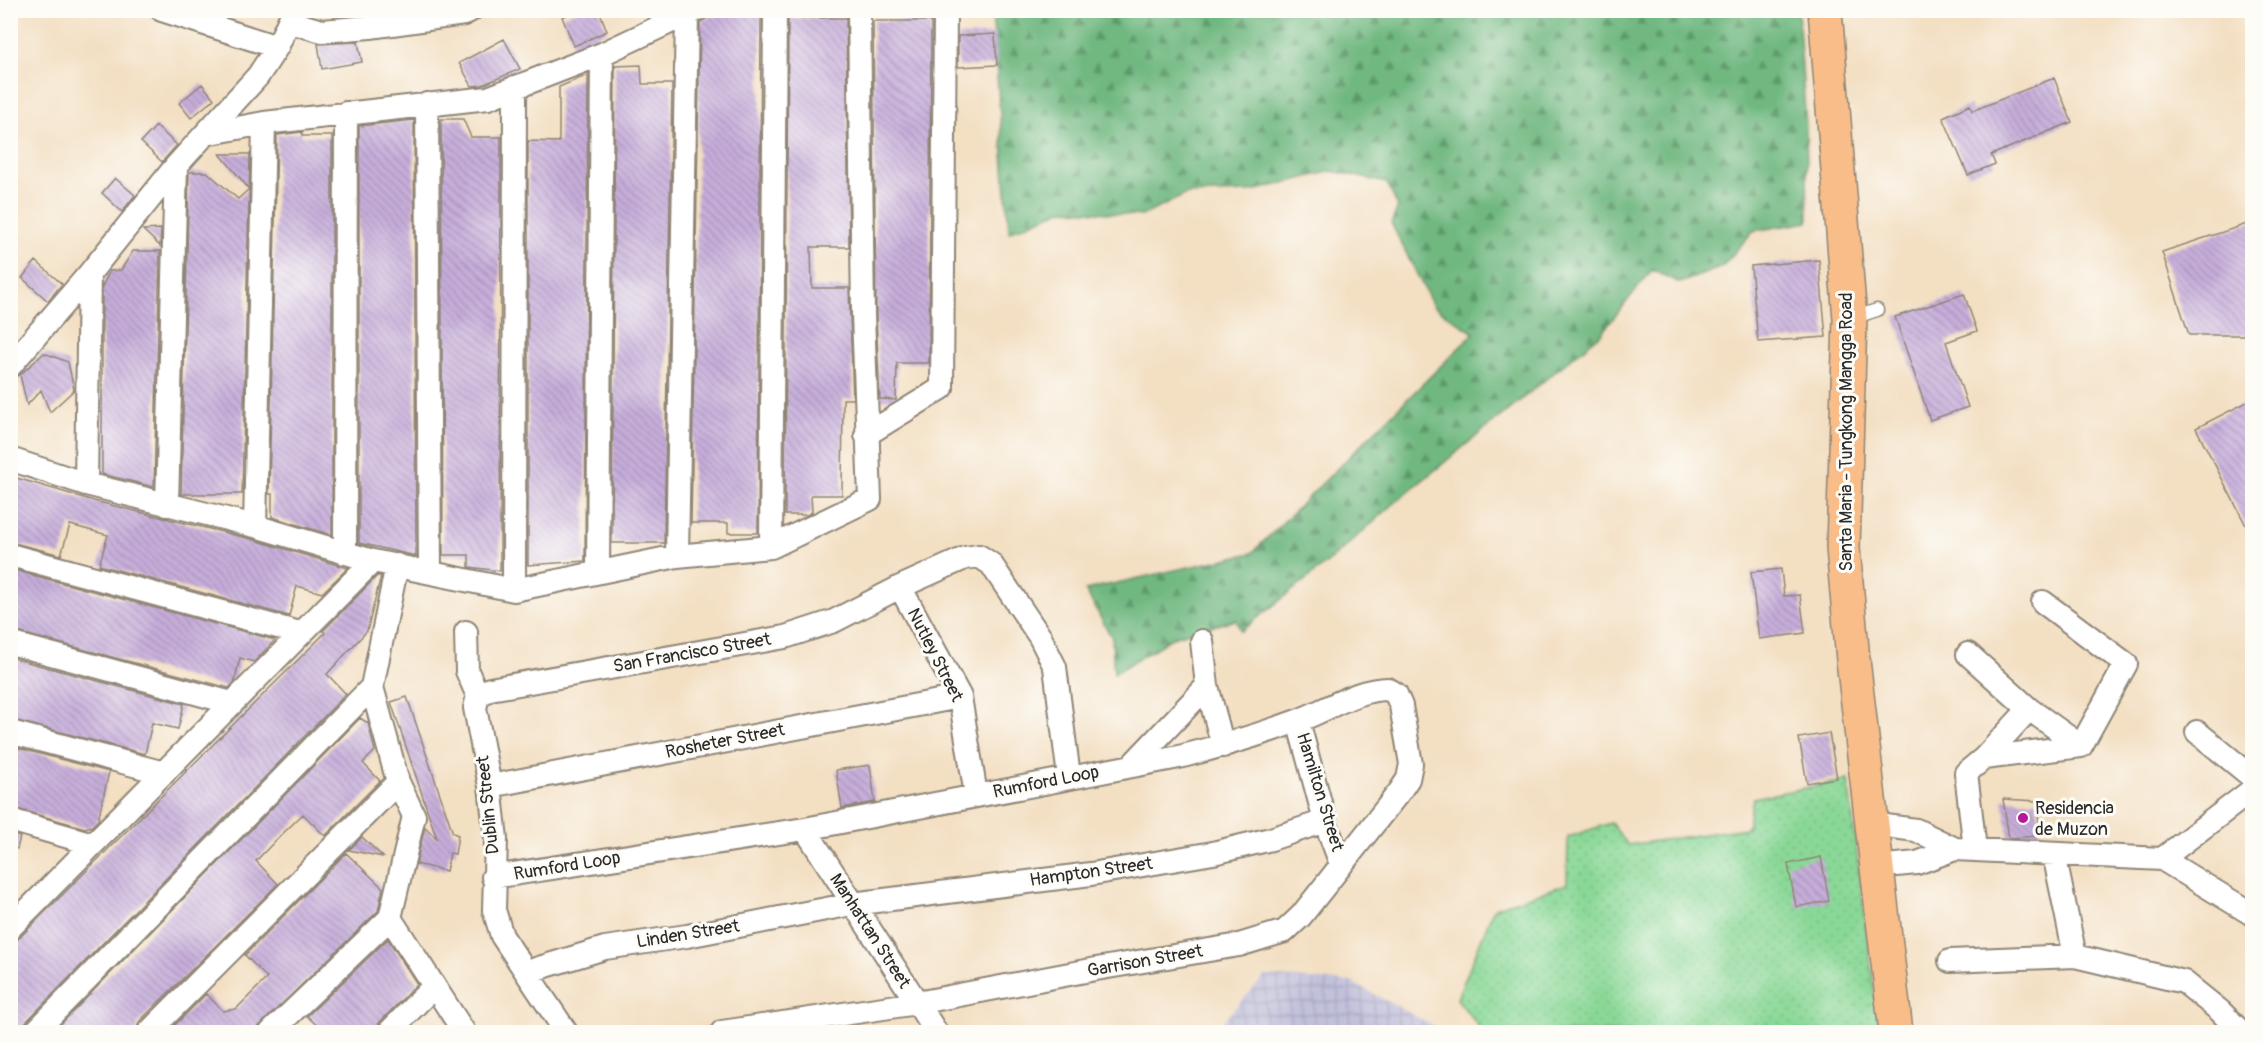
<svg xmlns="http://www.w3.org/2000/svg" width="2263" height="1043" viewBox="0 0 2263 1043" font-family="Pangolin,sans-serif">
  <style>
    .industrial { fill: url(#industrial-grid) }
    .green { fill: url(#green-dots); stroke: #5a8261; stroke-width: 1.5 }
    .forest { fill: url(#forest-firs); stroke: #4d7256; stroke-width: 1.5 }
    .building { fill: url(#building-back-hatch) }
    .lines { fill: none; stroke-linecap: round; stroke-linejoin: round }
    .lane-casing { stroke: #8f8576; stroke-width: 15 }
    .street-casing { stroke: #8f8576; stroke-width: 26 }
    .primary-casing { stroke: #8f8576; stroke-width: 36 }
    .lane { stroke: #fff; stroke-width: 12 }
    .street { stroke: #fff; stroke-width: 22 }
    .primary { stroke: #f8bd89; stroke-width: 33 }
    .poi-dot { fill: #b5179e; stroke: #fdfcf7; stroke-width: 2 }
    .labels { text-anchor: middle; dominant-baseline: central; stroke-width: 6; stroke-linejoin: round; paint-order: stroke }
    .street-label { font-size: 18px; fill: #2b2b2b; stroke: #fdfcf7 }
    .poi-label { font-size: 18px; fill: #2b2b2b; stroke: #fdfcf7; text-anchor: start }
  </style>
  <defs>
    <pattern id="industrial-grid" width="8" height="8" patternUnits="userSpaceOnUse" patternTransform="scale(1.5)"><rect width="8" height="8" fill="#c2c1dc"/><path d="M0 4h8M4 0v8" fill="none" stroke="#a7a6bd"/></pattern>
    <pattern id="green-dots" width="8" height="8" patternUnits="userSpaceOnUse" patternTransform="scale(1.5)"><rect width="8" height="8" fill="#8ad897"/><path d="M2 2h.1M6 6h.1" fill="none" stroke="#77ba82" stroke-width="1.8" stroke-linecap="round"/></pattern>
    <pattern id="forest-firs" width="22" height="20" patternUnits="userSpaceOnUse" patternTransform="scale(1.5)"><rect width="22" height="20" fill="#6fb880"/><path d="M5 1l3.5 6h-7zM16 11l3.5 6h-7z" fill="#5b9669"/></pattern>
    <pattern id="building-back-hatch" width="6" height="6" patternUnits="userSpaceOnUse" patternTransform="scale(1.5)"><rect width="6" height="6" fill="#c7aedb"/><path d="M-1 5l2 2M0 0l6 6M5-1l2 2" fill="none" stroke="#a28eb2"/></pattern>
  </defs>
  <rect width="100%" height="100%" fill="#fdfcf7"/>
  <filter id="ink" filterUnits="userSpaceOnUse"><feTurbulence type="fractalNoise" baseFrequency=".0167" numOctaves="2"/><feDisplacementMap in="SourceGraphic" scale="12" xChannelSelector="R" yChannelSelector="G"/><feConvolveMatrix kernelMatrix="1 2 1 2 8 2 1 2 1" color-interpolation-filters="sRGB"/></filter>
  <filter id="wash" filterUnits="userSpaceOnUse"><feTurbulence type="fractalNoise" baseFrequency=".008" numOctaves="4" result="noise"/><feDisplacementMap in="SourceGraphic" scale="24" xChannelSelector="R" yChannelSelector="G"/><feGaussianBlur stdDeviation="1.35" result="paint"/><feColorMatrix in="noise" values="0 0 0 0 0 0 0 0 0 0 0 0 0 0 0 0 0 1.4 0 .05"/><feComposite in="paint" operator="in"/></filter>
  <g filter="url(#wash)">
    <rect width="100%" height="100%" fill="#f3dfc2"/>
    <!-- industrial -->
    <path class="industrial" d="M1265,976l86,6 94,50h-232z"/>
    <!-- green -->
    <path class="green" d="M1848,780l31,252h-396l-26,-33 37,-91 73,-24 1,-47 43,-14 17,22 119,-17 6,-30z"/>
    <!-- forest -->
    <path class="forest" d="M992,11h806l8,115 2,96 -55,9 -31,36 -42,16 -28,-13 -52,65 -204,167 -69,61 -86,68 -5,-11 -61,16 -61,38 -2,-36 -27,-48 167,-37 222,-220 -41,-27 -42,-83 7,-16 -11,-24 -55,-12 -83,21 -62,2 -45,22 -78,-7 -55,23z"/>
    <g id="blocks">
      <!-- building -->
      <path class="building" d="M578,10h21l8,21 -33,15 -12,-29z
        M761,14l-3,519h-30v-10h-37l9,-500 9,-7z
        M788,18h58l3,229h-38l1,41h37l4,111h-10l-1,96h-31l1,17 -5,3h-22z
        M873,21h58l-2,342h-32l-1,37 -16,-1 -4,-84z
        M995,34l2,31 -39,2v-31z
        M504,39l16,30 -38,16 -10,1 -13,-23z
        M358,42l4,20 -40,7 -4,-25z
        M641,65l1,19h30l-8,459h-52l3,-477z
        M588,75l-3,486 -57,4v-424l31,1v-55z
        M2054,78l18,44 -81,33 4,9 -27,11 -25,-58 27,-12 2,6z
        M202,84l12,15 -23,19 -12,-15z
        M441,119h22l8,18h30l-1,434 -31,-4v-12h-26z
        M414,120l2,436 -57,-13v-417z
        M156,126l21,19 -15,17 -21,-20z
        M302,132v4h30v399l-60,-18v-23h-3l8,-359z
        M220,154h30l-8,340h-61l8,-322h18l31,27 11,-10z
        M115,178l20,17 -13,17 -20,-19z
        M2253,222v113h-64l-27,-83z
        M161,229l-1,17 -17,-16z
        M133,251h27l-6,236 -52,-13v-188l8,-15 11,-1z
        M1819,260l7,77 -68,5 -7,-76z
        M36,261l26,23 -14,17 -26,-23z
        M1964,294l13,37 -31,11 22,65 -38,13 -35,-103z
        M44,353l24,9 6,28 -24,22 -9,-22 -14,15 -7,-30z
        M2253,399v140l-57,-111z
        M10,476l84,25 157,38 97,29 -26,25 -25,-7 -8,30 -190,-51 9,-30 -38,-10 -9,30 -51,-13z
        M10,569l265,71 -21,22 -14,-4 -6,25 -5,5 -219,-58z
        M1781,569l3,27 16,-1 5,38 -46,6 -8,-67z
        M377,576h4l-14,55 -40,43 19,20 -321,329 -3,9h-12v-85l315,-314 -2,-2z
        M12,658l172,46 -6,25 -26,-6 -7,31 -135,-35z
        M407,697l46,136 5,2 -3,19 -5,-1 -4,18 -30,-7 9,-37 12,12 -46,-137z
        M360,718l8,5 7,28 -12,12 17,18 -55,55 -22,-22 -29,28 -18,19 22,23 -139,138 -3,10h-83z
        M1829,733l8,45 -30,5 -8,-45z
        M10,746l99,26 -11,48 -6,6 -7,2 -75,-21z
        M870,765l5,37 -33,6 -6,-38z
        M2003,799l34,2 3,35 -31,2z
        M10,834l10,3 -3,12 -7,-1z
        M362,837l21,20 -34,-7z
        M346,853l37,35 -5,23 -125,121h-85l38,-38 17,17 13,-2 31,-31 -22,-23z
        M1821,857l8,44 -33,6 -8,-43z
        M388,939l29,45 -38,39 -5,9h-50l-17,-16z"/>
    </g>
  </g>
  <g filter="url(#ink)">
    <use href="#blocks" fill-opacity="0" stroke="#8f8576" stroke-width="1.5"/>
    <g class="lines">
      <!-- lane casing -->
      <g class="lane-casing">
        <path id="lane" d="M1853,318l24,-8"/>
      </g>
      <!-- street casing -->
      <g class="street-casing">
        <path id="street" d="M162,10l115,37
          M290,22l32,9 48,-4 94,-13 7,-4
          M427,104l3,468
          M205,134l59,-11 224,-25 114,-44 85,-40 10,-4
          M10,366l79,-92 87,-108 82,-90 19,-29 17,-37
          M866,435l76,-47 3,-378
          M10,459l76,25 169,42 118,35 141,29 163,-34 94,-9 99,-48 -7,-184 -4,-305
          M86,484l3,-210
          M167,505l9,-339
          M255,526l9,-403
          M771,547l4,-537
          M345,553l1,-440
          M10,555l290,78
          M677,556l10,-542
          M397,565l-25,122 26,95 16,34 -24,102 74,114
          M598,572l4,-518
          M900,587l60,110 16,98
          M514,590l1,-503
          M466,632l1,39 11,25 -3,12 15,78 6,53 -2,71 8,26 64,96
          M1202,641l5,45 16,60
          M10,643l222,60
          M1968,654l61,55 52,37
          M478,696l12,-7 295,-52 49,-16 66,-34 65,-29 14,-2 12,8 49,73 15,30 14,110
          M1298,721l27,100 16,43
          M10,732l154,41
          M2197,732l55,45
          M1984,758l97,-12 45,-82 -83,-62
          M1131,766l76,-80
          M490,786l470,-89
          M10,820l83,24
          M1871,824l45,6 39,19
          M805,829l131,203
          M1975,849l-9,-76 18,-15 45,-49
          M2054,854l21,102
          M2162,859l90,55
          M1876,867l41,-4 38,-14 207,10 90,-69
          M493,877l312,-48 374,-72c40,-10 80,-22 118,-36 29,-10 59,-32 91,-32l8,5 5,12 10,58 -3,15 -8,12 -99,125 -16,15 -46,14 -143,24 -179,34 -195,29
          M10,928l363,-367
          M1950,961l125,-5 109,26 36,29 21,21
          M526,972l79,-24 82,-12 165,-32 239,-30 122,-21 58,-14 54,-18
          M35,1032l337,-345
          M149,1032l249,-250
          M271,1032l119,-114
          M389,1032l45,-46"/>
      </g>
      <!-- primary casing -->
      <g class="primary-casing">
        <path id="primary" d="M1825,10l25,309 -7,229 10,112 43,372"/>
      </g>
      <!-- lane -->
      <use href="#lane" class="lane"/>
      <!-- street -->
      <use href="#street" class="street"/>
      <!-- primary -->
      <use href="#primary" class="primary"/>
    </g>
  </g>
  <!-- markers -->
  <circle class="poi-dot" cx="2023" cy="818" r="6"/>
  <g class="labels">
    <!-- street labels -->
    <g class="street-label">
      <text transform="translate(1846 432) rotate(-90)">Santa Maria - Tungkong Mangga Road</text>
      <text transform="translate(692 653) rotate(-10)">San Francisco Street</text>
      <text transform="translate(935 655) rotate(63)">Nutley Street</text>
      <text transform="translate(725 741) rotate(-11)">Rosheter Street</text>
      <text transform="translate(1046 782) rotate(-11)">Rumford Loop</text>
      <text transform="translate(1320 792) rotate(73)">Hamilton Street</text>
      <text transform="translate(488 805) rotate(-96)">Dublin Street</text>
      <text transform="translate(567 866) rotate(-9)">Rumford Loop</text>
      <text transform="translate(1091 872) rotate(-8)">Hampton Street</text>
      <text transform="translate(870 931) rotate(57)">Manhattan Street</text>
      <text transform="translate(688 934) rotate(-9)">Linden Street</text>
      <text transform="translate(1145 961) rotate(-10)">Garrison Street</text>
    </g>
    <!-- poi labels -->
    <g class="poi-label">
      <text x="2035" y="808">Residencia<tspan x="2035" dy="21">de Muzon</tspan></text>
    </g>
  </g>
  <!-- margin -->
  <rect width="2263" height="1043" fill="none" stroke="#fdfcf7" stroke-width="36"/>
</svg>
